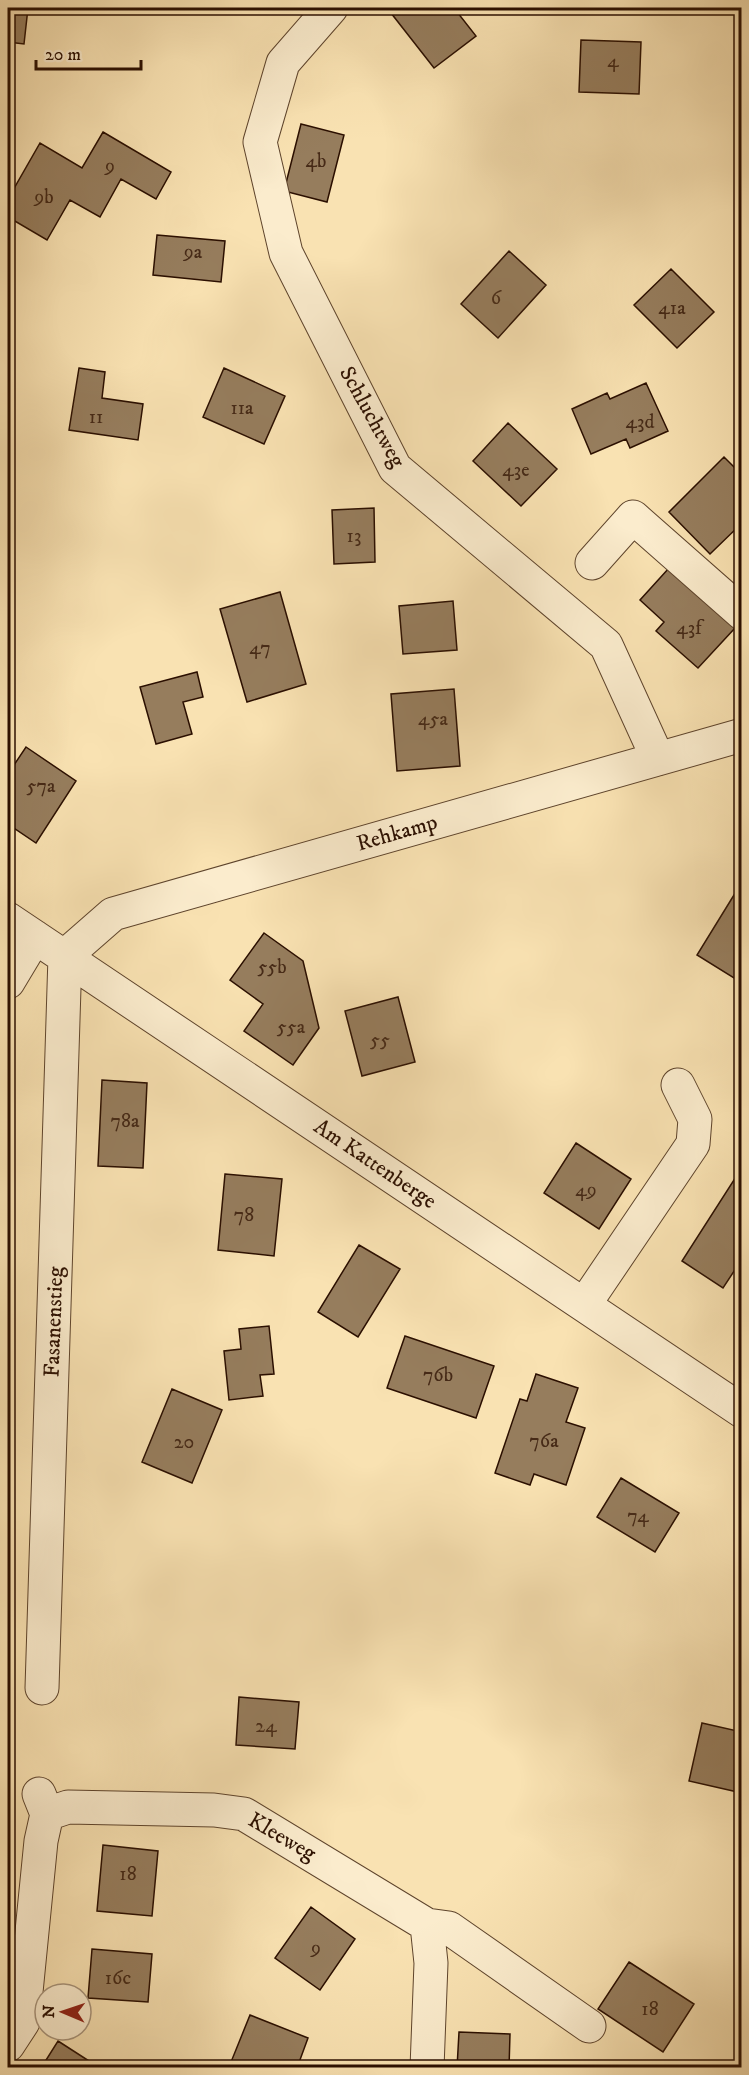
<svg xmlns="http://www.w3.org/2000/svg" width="749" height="2075" viewBox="0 0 749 2075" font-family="'IM FELL DW Pica',serif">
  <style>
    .building { fill: #967d5d; stroke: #2b0f00; stroke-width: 1.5 }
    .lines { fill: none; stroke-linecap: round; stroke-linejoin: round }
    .minor-casing { stroke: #5e442c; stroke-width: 35 }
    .minor { stroke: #fbeccd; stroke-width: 33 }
    .labels { text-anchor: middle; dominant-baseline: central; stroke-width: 5; stroke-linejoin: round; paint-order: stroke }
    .number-label { font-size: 20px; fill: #462a17 }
    .street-label { font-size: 22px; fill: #2b0f00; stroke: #fbeccd }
  </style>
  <rect width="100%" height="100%" fill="#f9e2b2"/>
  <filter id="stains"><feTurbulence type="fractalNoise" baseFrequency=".00333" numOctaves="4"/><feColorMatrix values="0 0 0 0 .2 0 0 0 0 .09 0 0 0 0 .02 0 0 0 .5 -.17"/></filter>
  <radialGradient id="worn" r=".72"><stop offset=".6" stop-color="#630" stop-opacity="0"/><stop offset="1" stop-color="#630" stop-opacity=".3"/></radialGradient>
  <!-- building -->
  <path class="building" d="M8,8h20l-4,36 -16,-2z
    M397,8h57l22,28 -42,32 -43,-55z
    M581,40l60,2 -2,52 -60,-2z
    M301,124l43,11 -17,67 -43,-11z
    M103,132l68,40 -15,27 -35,-20 -21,38 -30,-17 -23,40 -39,-23v-18l32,-56 42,25z
    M157,235l68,6 -4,41 -68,-7z
    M509,251l37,34 -48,53 -37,-34z
    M671,269l43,43 -37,36 -43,-43z
    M79,368l26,4 -3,26 41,6 -5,36 -69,-10z
    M224,368l61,28 -21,48 -61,-27z
    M646,383l22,48 -38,17 -4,-9 -35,15 -19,-45 35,-16 3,6z
    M508,423l49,46 -36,37 -48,-45z
    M724,457l18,18v48l-32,31 -41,-42z
    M374,508l1,54 -41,2 -2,-54z
    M669,568l66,60 -37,40 -42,-37 8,-9 -24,-22z
    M280,592l26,92 -59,18 -27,-93z
    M453,601l4,49 -54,4 -4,-48z
    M197,672l6,25 -20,5 9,32 -36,10 -16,-57z
    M454,689l6,77 -63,5 -6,-77z
    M26,747l50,34 -40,62 -28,-19v-50z
    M742,882v101l-45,-28z
    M264,933l39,28 16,67 -26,37 -49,-34 19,-27 -33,-24z
    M398,997l17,65 -53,14 -17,-65z
    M102,1080l45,3 -4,85 -45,-2z
    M576,1143l55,36 -32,50 -55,-36z
    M741,1169l1,90 -19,29 -41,-27z
    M225,1174l57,5 -8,77 -56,-6z
    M359,1245l41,24 -42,68 -40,-25z
    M269,1326l5,48 -14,1 3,21 -34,4 -5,-49 17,-2 -2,-20z
    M405,1336l89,30 -18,52 -89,-30z
    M536,1374l42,14 -12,34 19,6 -19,57 -32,-11 -4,11 -35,-12 25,-74 7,2z
    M172,1389l50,21 -30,73 -50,-21z
    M621,1478l58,35 -24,39 -58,-35z
    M239,1697l60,5 -4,47 -59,-4z
    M702,1723l40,9v61l-53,-12z
    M103,1845l55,6 -6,65 -55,-5z
    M311,1907l44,32 -35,51 -45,-32z
    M92,1949l60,5 -4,48 -60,-4z
    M629,1962l65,42 -31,48 -65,-43z
    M250,2015l58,23 -11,30h-53l-13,-6z
    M459,2032l51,2 -1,34h-52z
    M58,2041l42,27h-59z"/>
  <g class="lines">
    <!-- minor casing -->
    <g class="minor-casing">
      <path id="minor" d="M331,8l-48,55 -23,79 26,111 109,215 211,177 52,114
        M592,563l41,-46 109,96
        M8,919l734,492
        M8,982l27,-45
        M584,1305l109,-161 2,-25 -17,-34
        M42,1688l23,-732 48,-42 629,-179
        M47,1814l21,-7 146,3 30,4 183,111 4,38 -4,105
        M427,1925l22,3 140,98
        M8,2045l15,-23 18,-181 6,-27 -8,-20"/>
    </g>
    <!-- minor -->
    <use href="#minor" class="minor"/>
  </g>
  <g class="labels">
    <!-- number labels -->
    <g class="number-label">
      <text x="613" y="61">4</text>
      <text x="316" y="161">4b</text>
      <text x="110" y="166">9</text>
      <text x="44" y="197">9b</text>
      <text x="193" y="252">9a</text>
      <text x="496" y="298">6</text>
      <text x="672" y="308">41a</text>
      <text x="242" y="408">11a</text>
      <text x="96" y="417">11</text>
      <text x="640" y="422">43d</text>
      <text x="516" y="470">43e</text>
      <text x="354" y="536">13</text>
      <text x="689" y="628">43f</text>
      <text x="260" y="648">47</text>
      <text x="433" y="719">45a</text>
      <text x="41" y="786">57a</text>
      <text x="272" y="967">55b</text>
      <text x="291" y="1027">55a</text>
      <text x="380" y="1040">55</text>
      <text x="125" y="1121">78a</text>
      <text x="586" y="1190">49</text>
      <text x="244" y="1215">78</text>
      <text x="438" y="1375">76b</text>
      <text x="544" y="1441">76a</text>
      <text x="184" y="1442">20</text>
      <text x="638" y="1516">74</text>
      <text x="266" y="1726">24</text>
      <text x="128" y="1874">18</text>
      <text x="316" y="1948">9</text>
      <text x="118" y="1978">16c</text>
      <text x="650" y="2009">18</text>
    </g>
    <!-- street labels -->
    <g class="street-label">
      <text transform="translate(372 417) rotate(61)">Schluchtweg</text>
      <text transform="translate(397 833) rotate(-16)">Rehkamp</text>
      <text transform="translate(375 1164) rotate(34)">Am Kattenberge</text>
      <text transform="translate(54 1322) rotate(-88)">Fasanenstieg</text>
      <text transform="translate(282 1837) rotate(30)">Kleeweg</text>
    </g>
  </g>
  <!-- margin -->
  <rect width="749" height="2075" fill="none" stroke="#f9e2b2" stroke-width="30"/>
  <rect x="9" y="9" width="731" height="2057" fill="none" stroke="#2b0f00" stroke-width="3"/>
  <rect x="15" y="15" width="719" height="2045" fill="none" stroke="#2b0f00" stroke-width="1.5"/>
  <!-- north arrow -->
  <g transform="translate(63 2012) rotate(272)"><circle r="28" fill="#fbeccd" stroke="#a8947b" stroke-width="1.5"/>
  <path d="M0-4.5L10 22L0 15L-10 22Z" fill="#8f2418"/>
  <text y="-9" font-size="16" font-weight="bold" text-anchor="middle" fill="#2b0f00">N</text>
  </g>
  <!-- scale -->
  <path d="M36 60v9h105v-9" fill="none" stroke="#2b0f00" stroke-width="3"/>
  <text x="45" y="60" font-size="18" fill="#2b0f00" stroke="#fbeccd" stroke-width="4.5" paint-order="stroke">20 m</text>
  <rect width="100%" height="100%" filter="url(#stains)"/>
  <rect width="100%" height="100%" fill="url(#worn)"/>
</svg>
